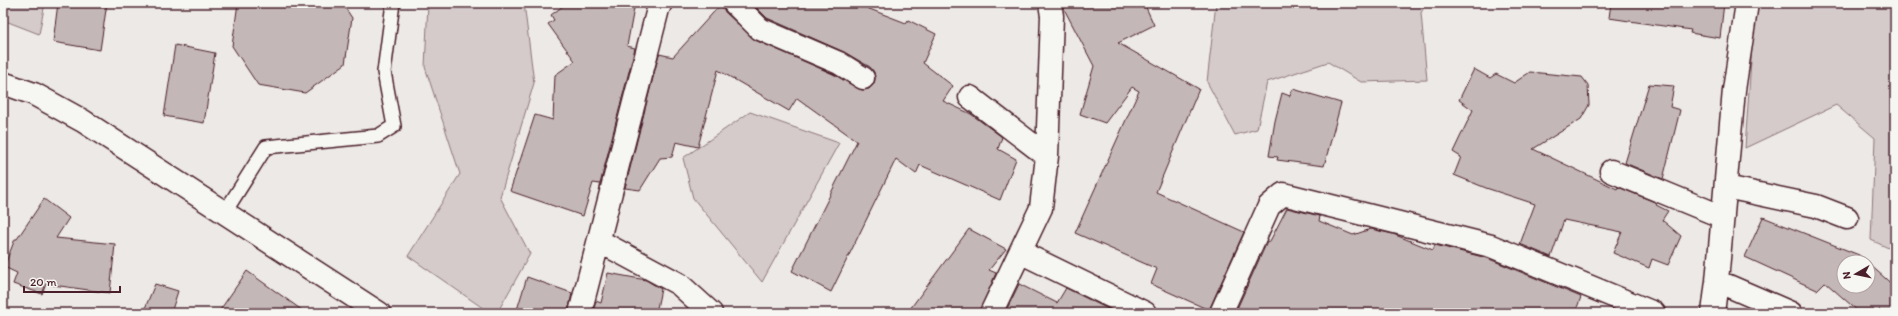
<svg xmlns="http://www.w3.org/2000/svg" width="1898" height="316" viewBox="0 0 1898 316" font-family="Itim,sans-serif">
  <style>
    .green { fill: #d4cbca; stroke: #8f757a }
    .building { fill: #c4b7b7; stroke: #4a1f2b }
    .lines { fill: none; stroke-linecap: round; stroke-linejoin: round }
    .lane-casing { stroke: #4a1f2b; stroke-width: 16 }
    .street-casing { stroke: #4a1f2b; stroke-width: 25 }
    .secondary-casing { stroke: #4a1f2b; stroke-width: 25 }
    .lane { stroke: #f6f6f2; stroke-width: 13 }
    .street { stroke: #f6f6f2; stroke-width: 22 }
    .secondary { stroke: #f6f6f2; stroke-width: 22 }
  </style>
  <rect width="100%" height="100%" fill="#ece9e6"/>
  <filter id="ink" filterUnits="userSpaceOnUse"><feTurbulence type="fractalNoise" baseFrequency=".025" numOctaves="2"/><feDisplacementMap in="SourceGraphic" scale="8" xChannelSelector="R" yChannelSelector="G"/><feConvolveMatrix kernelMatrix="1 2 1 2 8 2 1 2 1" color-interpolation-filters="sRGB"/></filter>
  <g filter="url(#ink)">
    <!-- green -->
    <path class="green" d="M3,3h42l-6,31 -36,-14z
      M428,3h96l10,80 -34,114 30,57 -33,59h-7l-82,-57 52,-82 -35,-107z
      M1216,3h210l-5,10 6,67 -66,2 -33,-20 -61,20 -10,47 -22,6 -28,-53z
      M1755,3h140v248l-24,-11 4,-102 -39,-33 -91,43z
      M750,112l89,31 -77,139 -69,-84 -10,-40z"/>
    <!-- building -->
    <path class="building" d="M58,3h49l-7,47 -47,-8z
      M238,3h104l10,15 -7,46 -40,29 -47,-8 -26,-39z
      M567,3h68l-8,43 8,2 -35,136 -7,-1 -10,33 -73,-25 25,-76 18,5 2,-45 20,-14 -27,-37 6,-4 -3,-5z
      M722,3l3,9 30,28 78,34 29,16 7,-1 5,-5 1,-5 -1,-7 -4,-5 -26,-15 -77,-34 -15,-15h102l52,20 2,-3 28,14 -13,29 30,23 -10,15 28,13 31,23 -4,12 18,10 -16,41 -80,-35 -4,9 -20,-15 -65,133 -39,-21 65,-130 -60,-43 -8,13 -71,-41 -20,77 -22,-5 -4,15 -12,1 -20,32 -15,-2 34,-134 14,3z
      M1063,3h81l10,22 -36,18 81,46 -43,103 88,40 -35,78 -58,-26 6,-15 -82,-36 64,-142 -7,-4 -27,36 -25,-9 14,-48 -31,-59z
      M1611,3h113l-4,35 -30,-5 1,-3 -82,-12z
      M175,45l40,8 -11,70 -40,-7z
      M1474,69l16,9 6,-4 18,9 16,-11 52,5 6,8 1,20 -8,14 -48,30 84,40 1,-2 39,16 -1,2 12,6 -6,9 19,16 -13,29 -16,-6 -3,9 -36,-15 9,-21 -58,-12 -13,37 -31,-13 15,-40 -49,-16 -32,-13 7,-18 -8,-5 20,-42 -14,-10z
      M1649,84l25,2 -4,21 10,3 -17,69 -38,-16z
      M1293,89l48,14 -17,63 -47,-6 1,-3 -9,-1 6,-35 7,-28 8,3z
      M44,199l25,19 -13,20 59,6 -5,49 -64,-9 -4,10 -29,-10 4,-11 -13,-6 11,-28h2z
      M1287,208l33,8 -1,5 34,14 18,-6 22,5 40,16 2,-5 52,13 94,39 -6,16h-340l32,-71 2,1z
      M1763,217l96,38 8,7h-23v24h24v-23l27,24v26h-35l-35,-31 -8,8 -72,-33z
      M969,229l37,20 -17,21 7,3 -17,40h-72z
      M247,271l59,42h-88z
      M608,273l38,7 15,9 -5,24h-63l3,-12 5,2z
      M527,277l45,16 -4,20h-52z
      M155,284l23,7 -7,22h-28z
      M1019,284l38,19 9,-15 50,25h-111z"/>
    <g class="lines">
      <!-- lane casing -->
      <g class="lane-casing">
        <path id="lane" d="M225,212l41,-65 112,-11 16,-10 -10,-54 9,-69"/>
      </g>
      <!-- street casing -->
      <g class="street-casing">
        <path id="street" d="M734,3l26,26 79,34 24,15
          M970,97l77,59
          M1611,171l112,46
          M1726,187l90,19 31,12
          M599,241l80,43 32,29
          M1020,252l125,61
          M1717,281l74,32
          M580,313l78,-304 3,-6
          M991,313l50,-105 6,-52 5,-140 -2,-13
          M1221,313l48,-107 14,-12 208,52 163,67
          M1713,313l4,-32 17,-191 13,-87"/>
      </g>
      <!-- secondary casing -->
      <g class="secondary-casing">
        <path id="secondary" d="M3,83l31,11 49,27 296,192"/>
      </g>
      <!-- lane -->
      <use href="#lane" class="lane"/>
      <!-- street -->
      <use href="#street" class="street"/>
      <!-- secondary -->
      <use href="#secondary" class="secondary"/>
    </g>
  </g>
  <!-- margin -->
  <rect width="1898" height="316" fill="none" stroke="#f6f6f2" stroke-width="16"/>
  <rect x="8" y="8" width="1882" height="300" fill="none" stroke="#4a1f2b" stroke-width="1.5" filter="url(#ink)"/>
  <!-- north arrow -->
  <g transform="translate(1856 274) rotate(261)"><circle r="19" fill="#f6f6f2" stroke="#b1a0a2"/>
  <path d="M0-3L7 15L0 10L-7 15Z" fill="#4a1f2b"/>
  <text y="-6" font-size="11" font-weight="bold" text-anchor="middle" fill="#4a1f2b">N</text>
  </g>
  <!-- scale -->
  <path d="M24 286v6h96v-6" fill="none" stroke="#4a1f2b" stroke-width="2"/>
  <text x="30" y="286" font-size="12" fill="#4a1f2b" stroke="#f6f6f2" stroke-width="3" paint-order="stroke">20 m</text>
</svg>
